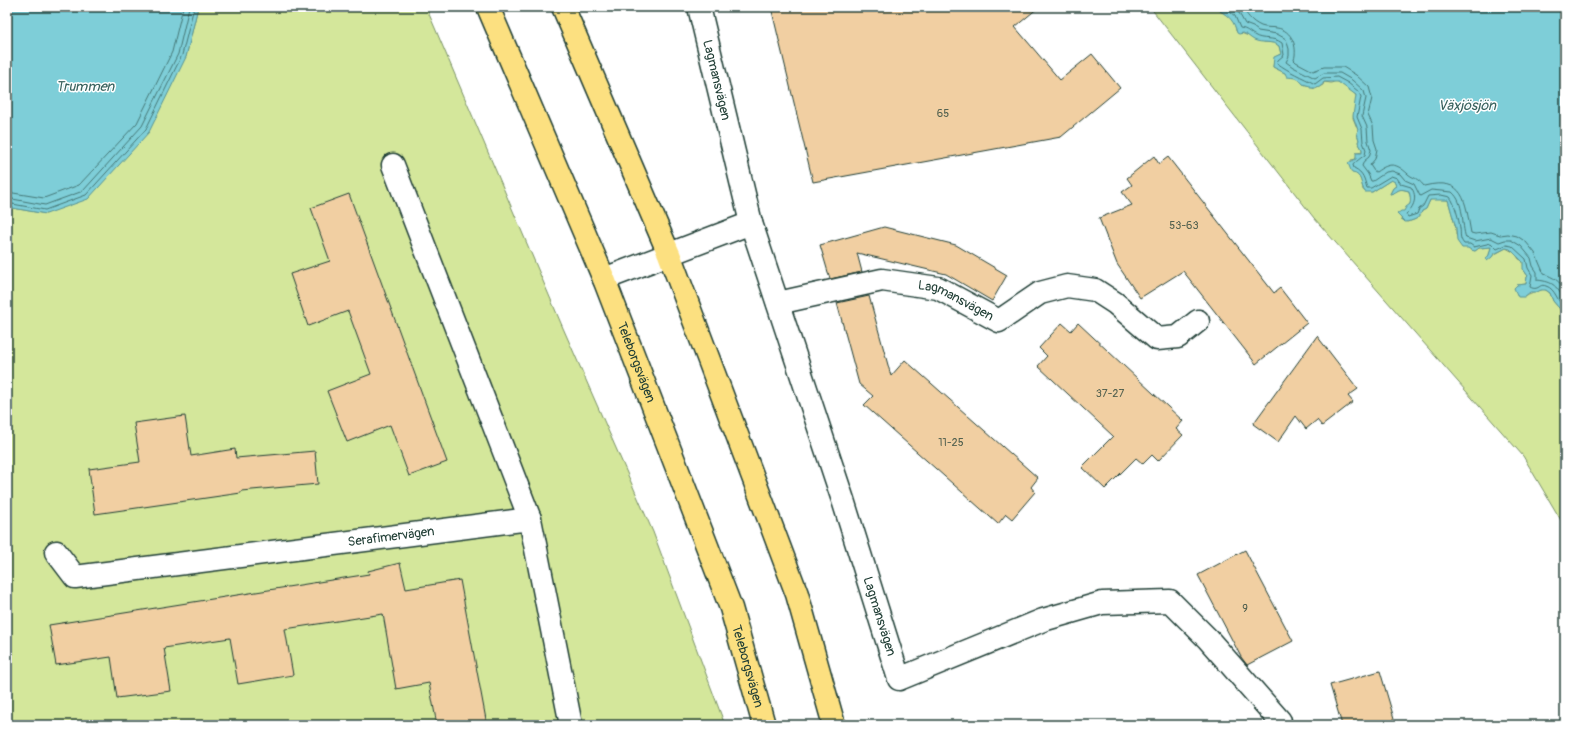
<svg xmlns="http://www.w3.org/2000/svg" width="1572" height="732" viewBox="0 0 1572 732" font-family="Pangolin,sans-serif">
  <style>
    .green { fill: #d4e79b; stroke: #7a9268 }
    .water { fill: #7eced8; stroke: #589496 }
    .lines { fill: none; stroke-linecap: round; stroke-linejoin: round }
    .shore { stroke: #457776; stroke-width: 1 }
    .building { fill: #f1cfa2; stroke: #1f3d34 }
    .minor-casing { stroke: #1f3d34; stroke-width: 25 }
    .major-casing { stroke: #1f3d34; stroke-width: 25 }
    .minor { stroke: #fff; stroke-width: 22 }
    .major { stroke: #fce080; stroke-width: 22 }
    .labels { text-anchor: middle; dominant-baseline: central; stroke-width: 3; stroke-linejoin: round; paint-order: stroke }
    .number-label { font-size: 11px; fill: #546250 }
    .street-label { font-size: 13px; fill: #1f3d34; stroke: #fff }
    .water-label { font-size: 14px; font-style: italic; fill: #37615d; stroke: #fff }
  </style>
  <rect width="100%" height="100%" fill="#fff"/>
  <filter id="ink" filterUnits="userSpaceOnUse"><feTurbulence type="fractalNoise" baseFrequency=".025" numOctaves="2"/><feDisplacementMap in="SourceGraphic" scale="8" xChannelSelector="R" yChannelSelector="G"/><feConvolveMatrix kernelMatrix="1 2 1 2 8 2 1 2 1" color-interpolation-filters="sRGB"/></filter>
  <g filter="url(#ink)">
    <!-- green -->
    <path class="green" d="M198,7h228l137,321 90,204 72,193h-718v-518l39,7 140,-157z
      M1150,7h69l1,4c9,5 15,9 16,20l28,11 11,1 4,3 2,8c-7,2 -7,6 -8,13l12,6 4,4c6,-1 11,2 14,7l7,2v1l5,2 8,-4 1,-3 7,1 5,-2c7,3 17,10 21,16l-4,21 5,12 -1,3 2,7 -1,2 4,7v4l-5,-1 -1,7 -5,1 3,12c7,4 8,11 9,18l9,2 19,-12 4,1 1,5 -3,2 -3,6 11,-5 8,2c0,3 2,6 2,10 0,3 -8,13 -10,18l6,3c7,-2 13,-3 15,-11l4,-2 4,-9 2,-1 16,1 8,28v7l12,13 7,3 4,-3 12,-1 -2,8 -3,4 20,-11 9,5 4,6 4,2 1,10 4,5 -1,1 -1,7 -9,1 -3,3 10,9c6,-5 12,-5 20,-8l6,4 3,8 12,14v18h-3l2,11h1v183l-42,-71 -209,-238z"/>
    <!-- water -->
    <path class="water" d="M7,7h191l-12,50 -37,75 -61,67 -42,15 -39,-7z
      M1219,7h346v308l-12,-14 -3,-8 -4,-3h-5l-4,2h-7l-6,5h-6l-4,-9 3,-3 9,-1 1,-7 1,-1 -5,-7v-7l-13,-13 -4,-1 -12,6 -2,3 -5,4 -1,-2 3,-4 2,-8 -12,1 -4,3 -4,-1 -3,-2h-6l-5,-7 -1,-13 -8,-28h-18l-4,9 -4,2c-2,8 -10,10 -17,11l-8,-8 4,-3h3l2,-4 4,-3c1,-5 0,-9 -1,-13 -13,-4 -9,1 -19,3l3,-6 3,-2 -1,-4 -4,-2 -19,12h-7c-5,-7 -2,-18 -13,-19l-4,-10 8,-4v-6h6v-4l-4,-7 1,-2 -2,-7 1,-3 -5,-14 3,-21 -18,-13h-14c-4,7 -8,6 -14,6v-2l-7,-2c-5,-7 -9,-6 -16,-7l-2,-4 -12,-6 1,-10 7,-3 -2,-8c-7,-6 -17,-2 -25,-6 -4,-2 -7,-6 -11,-7l-4,1 -2,-1c-3,-12 -7,-16 -17,-22z"/>
    <g class="lines">
      <!-- shore -->
      <path class="shore" d="M1223,7l12,9 5,12c7,1 9,4 14,7 9,6 19,1 28,8l2,12 -6,5 -1,3c12,9 25,14 38,21l8,-6 14,-1 11,6 11,9 2,5 -4,20 5,12 1,13 3,8 -1,5c-3,2 -11,8 -12,10l1,3c10,5 10,11 13,20h4l20,-12 6,2 4,6 10,3c7,10 3,20 -5,27l2,3 9,-3 2,-5 4,-3 5,-10 13,-1 9,2c5,6 9,23 10,31 1,6 -1,10 4,16h6l4,3 17,-4 6,6 9,-4 6,1 14,13 2,9 4,7 -2,12c2,1 4,2 7,1 3,-1 4,-4 9,-2 10,3 11,16 19,22
        M1231,7l8,6 6,11 8,3 5,4 19,3 9,5 3,10v7l-3,6 7,5 22,11 9,-5h16l12,7 12,11 2,7 -4,18 5,11 1,14 3,9 -2,7 -5,4 -2,5 6,8 3,7h2l13,-9 6,-1 8,3 5,6 9,4 6,12 11,-6 21,2c13,11 9,32 14,46l9,3 16,-3 8,4 6,-2h6l10,6 10,12 2,8 4,6v8c18,2 19,6 28,21
        M1241,7c7,8 9,14 20,19 5,2 11,1 16,2 15,2 21,19 17,32l2,2 17,9 11,-4h19l13,8 13,12 3,11 -4,17 5,11 1,14 3,9 -2,10 -5,6 4,6 2,1c14,-10 20,-9 32,2 6,5 9,3 16,12 41,-10 41,15 47,47l4,1 16,-2 9,3 8,-1 9,2 9,6 9,11 9,21c9,3 16,7 21,16
        M7,192l37,6 35,-13 58,-62 35,-71 11,-45
        M7,198l38,7 38,-14 59,-65 36,-72 11,-47
        M7,203l38,7 41,-15 60,-66 36,-74 12,-48"/>
    </g>
    <!-- building -->
    <path class="building" d="M771,7h268l-24,20 45,53 32,-26 28,34 -59,49 -248,45z
      M1154,156l5,8 9,-7 106,136 6,-5 27,35 -51,41 -73,-93 -43,27 -23,-34 -18,-46 33,-13 -10,-13 10,-7 -5,-7z
      M349,194l98,268 -38,14 -19,-51 -43,17 -20,-51 44,-17 -23,-63 -40,15 -18,-52 40,-13 -19,-53z
      M884,227l72,18 51,30 -15,26 -46,-27 -89,-21 5,19 -32,7 -10,-34z
      M869,296l22,80 14,-16 133,118 -7,9 4,5 -23,27 -6,-5 -8,10 -134,-119 9,-9 -14,-12 -22,-81z
      M1062,323l9,8 7,-8 105,98 -7,8 7,6 -25,26 -6,-6 -9,9 -7,-6 -31,31 -23,-22 31,-31 -75,-70 9,-10 -8,-8z
      M1317,336l41,53 -10,7 5,6 -31,24 -5,-6 -11,9 -10,-13 -18,26 -25,-18z
      M185,416l6,40 44,-7 1,9 79,-7 3,33 -77,7v2l-146,21 -6,-45 51,-7 -6,-39z
      M1245,550l48,91 -46,24 -6,-8 -43,-82z
      M400,563l6,26 54,-9 27,145h-50l-8,-42 -33,6 -13,-75 -98,15 8,46 -55,9 -8,-46 -66,10 7,43 -54,7 -6,-41 -55,8 -7,-40 320,-51 -1,-3z
      M1380,671l16,54h-54l-12,-40z"/>
    <g class="lines">
      <!-- minor casing -->
      <g class="minor-casing">
        <g id="minor">
          <path id="s1" d="M699,7l52,216 92,277 56,179 144,-59 59,-17 68,-2 38,38 72,82"/>
          <path d="M393,165l137,354"/>
          <path d="M604,279l147,-56"/>
          <path id="s2" d="M778,303l104,-23 56,8 61,33 41,-28 27,-7 28,4 20,13 42,36 21,-2 20,-16"/>
          <path id="s3" d="M56,552l19,25 455,-58 41,206"/>
        </g>
      </g>
      <!-- major casing -->
      <g class="major-casing">
        <g id="major">
          <path id="s4" d="M488,7l116,272 127,329 33,117"/>
          <path d="M563,7l106,247 128,340 37,131"/>
        </g>
      </g>
      <!-- minor -->
      <use href="#minor" class="minor"/>
      <!-- major -->
      <use href="#major" class="major"/>
    </g>
  </g>
  <g class="labels">
    <!-- number labels -->
    <g class="number-label">
      <text x="943" y="113">65</text>
      <text x="1184" y="225">53-63</text>
      <text x="1110" y="393">37-27</text>
      <text x="951" y="442">11-25</text>
      <text x="1245" y="608">9</text>
    </g>
    <!-- street labels -->
    <g class="street-label">
      <text stroke="none"><textPath href="#s1" startOffset="75">Lagmansvägen</textPath></text>
      <text stroke="none"><textPath href="#s2" startOffset="184">Lagmansvägen</textPath></text>
      <text stroke="none"><textPath href="#s4" startOffset="385">Teleborgsvägen</textPath></text>
      <text stroke="none"><textPath href="#s3" startOffset="350">Serafimervägen</textPath></text>
      <text stroke="none"><textPath href="#s1" startOffset="636">Lagmansvägen</textPath></text>
      <text stroke="none"><textPath href="#s4" startOffset="709">Teleborgsvägen</textPath></text>
    </g>
    <!-- water labels -->
    <g class="water-label">
      <text x="85" y="86">Trummen</text>
      <text x="1467" y="105">Växjösjön</text>
    </g>
  </g>
  <!-- margin -->
  <rect width="1572" height="732" fill="none" stroke="#fff" stroke-width="24"/>
  <rect x="12" y="12" width="1548" height="708" fill="none" stroke="#1f3d34" stroke-width="1.5" filter="url(#ink)"/>
</svg>
